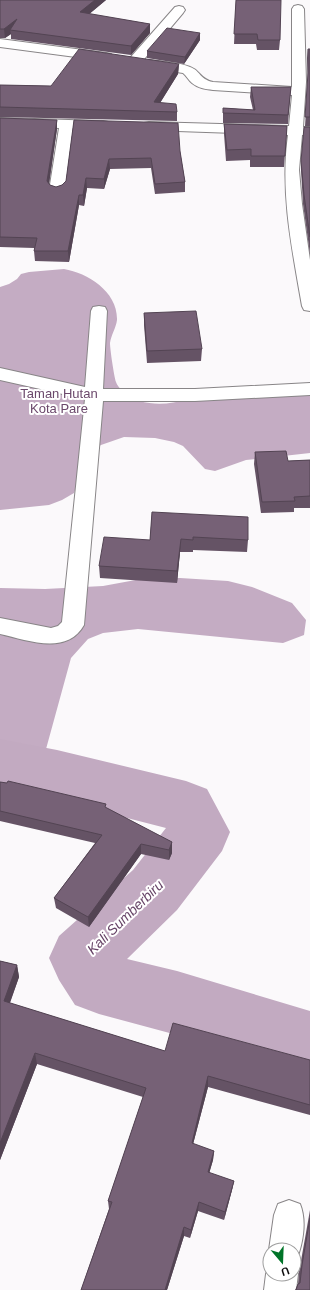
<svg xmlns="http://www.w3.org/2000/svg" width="310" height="1290" viewBox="0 0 310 1290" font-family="Arial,sans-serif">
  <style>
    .forest { fill: #c4acc3 }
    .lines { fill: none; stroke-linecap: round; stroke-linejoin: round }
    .river { fill: #c2aac1; fill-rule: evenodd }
    .minor-casing { stroke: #888587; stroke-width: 2 }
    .minor { fill: #fff; fill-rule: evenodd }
    .wall { fill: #655365 }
    .shaded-wall { fill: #534453 }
    .building { fill: #766176; stroke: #534453 }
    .labels { text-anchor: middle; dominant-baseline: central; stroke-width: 4; stroke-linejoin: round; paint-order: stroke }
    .park-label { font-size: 13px; fill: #6b486b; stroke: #fff }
    .water-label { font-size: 14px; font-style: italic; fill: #674467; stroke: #fff }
  </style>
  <rect width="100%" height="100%" fill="#fbf9fb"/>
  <!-- forest -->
  <path class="forest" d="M64,269c24,4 54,23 53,51 -1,8 -6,15 -7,23 0,6 4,33 6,39 2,7 16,17 23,19 30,8 49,-4 77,-7 31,-2 63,-2 94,-4v63l-64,7 -31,11 -10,-2 -22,-23 -9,-4 -19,-4 -31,-1 -23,8 -12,8 -15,40 -12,7 -13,5 -49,5v-223l9,-3 8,-5 4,-5 8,-2z
    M180,578l48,3 24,6 40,16 14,17 -2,15 -21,8 -145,-14 -35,4 -15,6 -17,19 -31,113 -40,-8v-175l45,1 58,-3 38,-7z"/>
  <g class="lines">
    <!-- river -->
    <path class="river" d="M0,739l57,11 129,31 21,8 23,43 -8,19 -45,59 -50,49 50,12 133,40v68l-133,-44 -78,-21 -24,-9 -16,-25 -10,-22 10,-22 74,-66 33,-42 -109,-28 -57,-13z"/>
    <!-- minor casing -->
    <g class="minor-casing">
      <path id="minor" d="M298,5l4,1 2,3 2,73 -3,45h7v8h-8l-3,35 3,34 8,56v51l-6,-1 -2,-4c-10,-57 -22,-114 -14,-171l-139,-5 -5,-1 -2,-3 2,-3 5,-1 140,4 3,-31 -79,-5c-8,-1 -15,-2 -21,-7 -4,-3 -5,-7 -9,-10l-33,-5 -5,-1 -2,-3 2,-3 5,-1c13,2 28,2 40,7 11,4 9,12 23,15l79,5v-78l2,-3z
        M179,6l4,1 2,3 -2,3 -43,51h-10l-2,-3 2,-3 45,-51z
        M0,39l106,14 5,1 2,3 -2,3 -5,1 -106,-14z
        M0,118l103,3 5,1 2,3 -2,3h-35l-8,63 -3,3 -5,2 -5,-2 -3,-3 10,-63 -59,-2z
        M99,306l6,1 2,4 -4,78h92l115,-6v12l-115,6h-92l-19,224c-17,31 -57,15 -84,9v-16l51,10 7,-2 4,-4 23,-223 -85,-19v-12l85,19 6,-76 2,-4z
        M289,1200l11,4c7,17 3,40 -4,57l-2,1v-12h-24v1l-1,-1 5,-35 4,-11z
        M270,1265v9h24v-9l4,9 -2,16h-32l2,-16z"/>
    </g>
    <!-- minor -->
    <use href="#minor" class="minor"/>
  </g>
  <!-- wall -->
  <path class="wall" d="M0,0h106l-17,14 61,10v9l-19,22 -120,-16v-5l-6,4h-5z
    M236,0l44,40 -1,10h-22l-1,-6h-22z
    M200,33v7l-16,24 -37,-6v-7z
    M308,49h2v77h-5l3,-44 -1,-24z
    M179,64l-1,10 -18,29 17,9v9l-177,-4v-32l51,1z
    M251,87h40l-3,37 -65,-1v-15l30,2 -3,-13z
    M0,118l57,2v9l-8,54 1,2 6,2 6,-2 4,-4 8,-61 106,31 5,31v10l-30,2 -4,-26 -41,1 -6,20 -17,-1 -3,18 -5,-1 -10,57 -34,-1 -1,-10v-3l-34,-1z
    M224,124l63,2 -3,41h-34v-7l-24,1 -2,-27z
    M304,127h6v127l-7,-50 -2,-34z
    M144,313l58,36 -1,12 -54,2 -3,-38z
    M255,452l33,9 22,-1v48h-16v4l-33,1 -7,-49z
    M152,512l96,28 -1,12 -54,-2v2h-13l-3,31 -77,-5 -1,-12 51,-26z
    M0,782l106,26 66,34v11l-3,7 -28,-6 -52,73 -33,-19 -2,-10 41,-55 -95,-22z
    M0,961l17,4 2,12 -9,26 155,48 145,9v55l-102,-28 -15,57 21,7 -1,9 -4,13 25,8 -2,9 -8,30 -26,-9 -8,27 -6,-2 -17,54h-86l28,-81 -1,-8 35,-104 -106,-33 -37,96z
    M310,1210v80h-15l3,-6 1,-12z"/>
  <!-- shaded-wall -->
  <path class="shaded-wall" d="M95,0h11l-25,21 -1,-9z
    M17,19l-7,11 1,4 -6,4 -1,-9z
    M150,24v9l-19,22v-9z
    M200,33v7l-16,24 1,-7z
    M179,64l-1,10 -23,37 -1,-9z
    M57,120v9l-9,62 -1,-10z
    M109,159l1,10 -6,20v-10z
    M86,178l1,10 -3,18 -1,-11z
    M79,195v10l-10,57 -1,-11z
    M181,539l-1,13 -3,31v-12z
    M172,842v11l-3,7v-10z
    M141,844v10l-52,73 -1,-10z
    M17,965l2,12 -13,36 -2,-12z
    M35,1053l2,11 -37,96v-17z
    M208,1076v11l-17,65 1,-9z
    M214,1151l-1,9 -6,21 1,-9z
    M234,1181l-2,9 -8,30 1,-8z
    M199,1202l-1,9 -8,27 1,-8z
    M184,1227v9l-17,54h-2z"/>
  <!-- building -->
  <path class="building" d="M0,0h95l-15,12 70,12 -19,22 -121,-16 7,-11 -13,10h-4z
    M236,0h45l-1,40h-22l-1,-6h-23z
    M167,28l33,5 -15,24 -38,-6z
    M79,49l100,15 -25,38 22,2 1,8 -177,-5v-22l51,1z
    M308,49h2v68h-5l3,-44z
    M251,87h40l-3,28 -65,-2v-5l32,2z
    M0,118l57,2 -10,61 3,4 6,2 6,-2 4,-4 8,-61 104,3 2,28 5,31 -30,2 -4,-26 -42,1 -5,20 -18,-1 -3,17h-4l-11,56h-34l3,-13 -37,-1z
    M224,124l63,2 -2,30h-34v-7l-24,1z
    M304,127h6v110l-6,-42 -3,-34z
    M196,311l6,38 -55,2 -3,-38z
    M286,451l2,10 22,-1v36l-16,1 1,4 -33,1 -7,-50z
    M152,512l96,5v23l-55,-3v3l-12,-1 -4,32 -78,-5 5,-29 46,3z
    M8,781l98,23 -1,3 67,35 -3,8 -28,-6 -53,73 -34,-19 48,-63 -102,-24v-29l7,1z
    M0,961l17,4 -13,36 161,50 8,-28 137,37v45l-102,-29 -16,67 22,8 -6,21 26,9 -9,31 -26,-10 -8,28 -7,-3 -19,63h-84l31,-88 -4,-1 38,-113 -111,-35 -35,90z
    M310,1218v72h-14l2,-6 2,-1 2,-18z"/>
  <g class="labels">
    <!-- park labels -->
    <g class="park-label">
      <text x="59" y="393">Taman Hutan<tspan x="59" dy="15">Kota Pare</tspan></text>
    </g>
    <!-- water labels -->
    <g class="water-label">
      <text transform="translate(125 917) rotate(-44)">Kali Sumberbiru</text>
    </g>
  </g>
  <!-- north arrow -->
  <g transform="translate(282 1262) rotate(161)"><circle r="19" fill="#ffffff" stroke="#9e9e9e"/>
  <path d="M0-3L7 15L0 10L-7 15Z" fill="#007428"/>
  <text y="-6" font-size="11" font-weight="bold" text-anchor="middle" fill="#0d0c0d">U</text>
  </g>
</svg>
